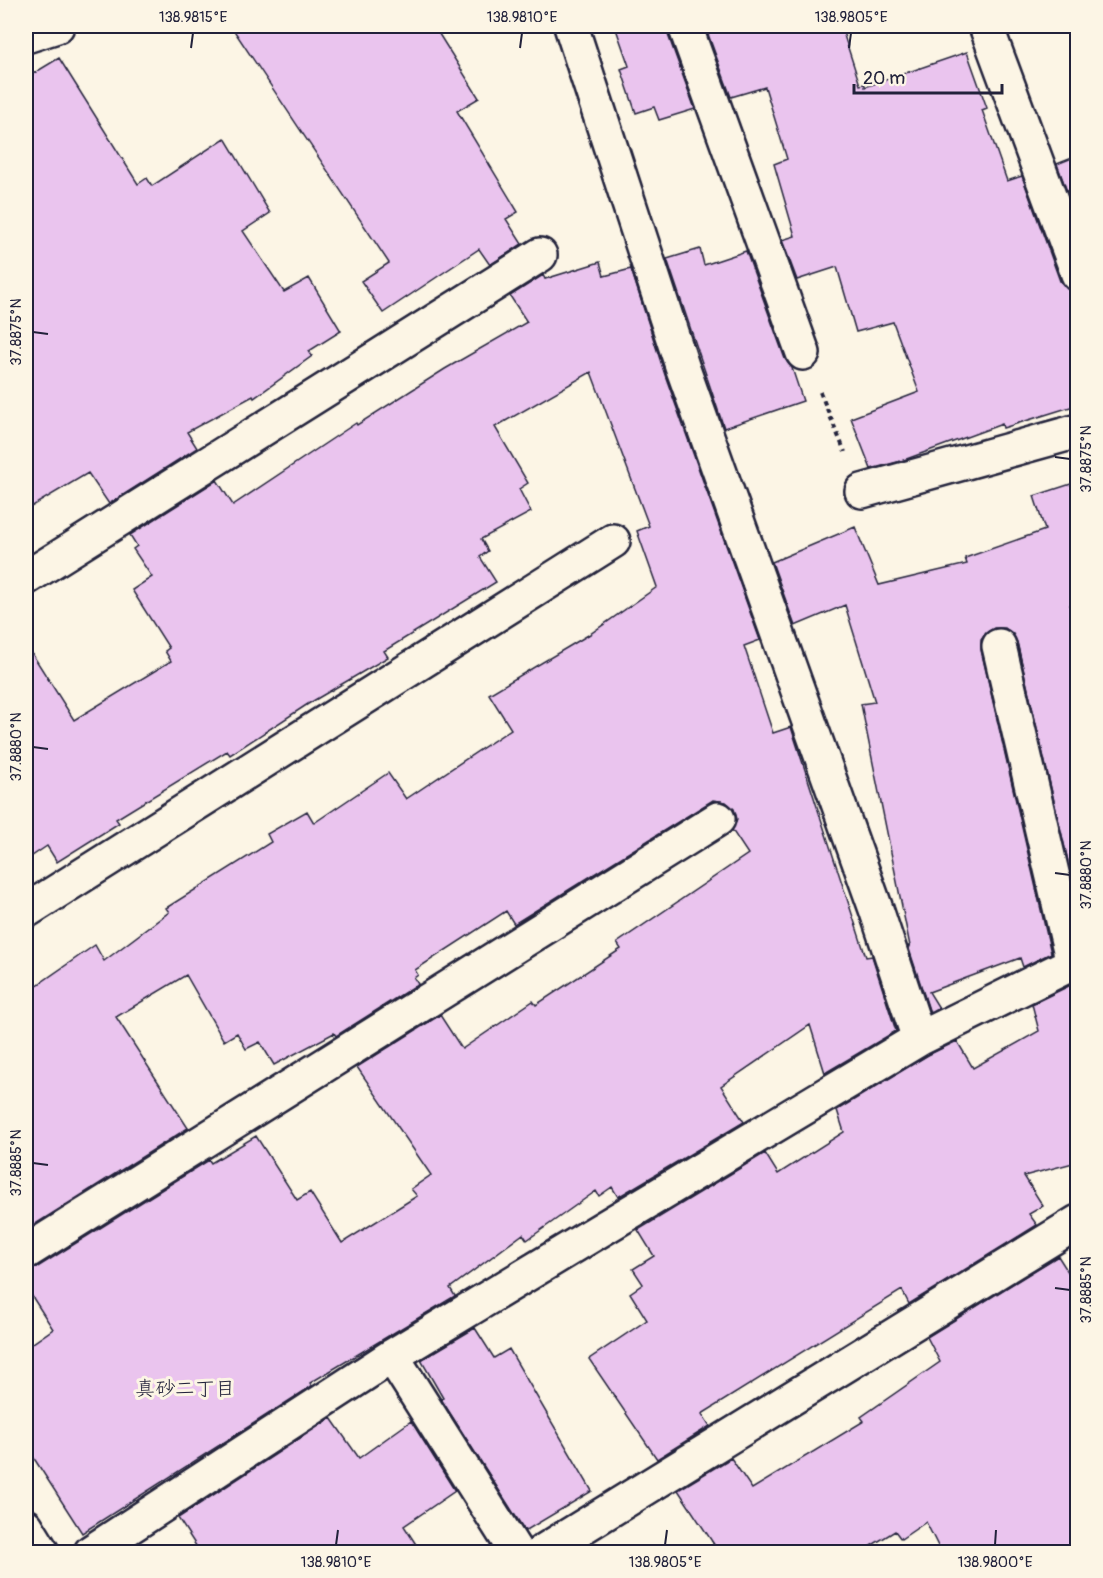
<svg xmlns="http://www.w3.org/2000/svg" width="1103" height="1578" viewBox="0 0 1103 1578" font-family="Pangolin,'Klee One',sans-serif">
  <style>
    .building { fill: #eac4ee; stroke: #22223b; stroke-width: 1.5 }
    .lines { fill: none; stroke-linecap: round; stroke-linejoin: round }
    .minor-casing { stroke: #22223b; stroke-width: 38 }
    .path { stroke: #22223b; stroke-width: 4; stroke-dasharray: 4.5 4.5; stroke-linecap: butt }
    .minor { stroke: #fcf5e5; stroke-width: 33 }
    .ticks { fill: none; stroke: #22223b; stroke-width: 2 }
    .labels { text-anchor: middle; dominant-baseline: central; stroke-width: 6; stroke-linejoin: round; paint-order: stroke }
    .neighbourhood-label { font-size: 20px; fill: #22223b; stroke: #fcf5e5 }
    .neatline { fill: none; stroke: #22223b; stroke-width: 2 }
    .ticks-label { font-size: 15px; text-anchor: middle; fill: #22223b }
  </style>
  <rect width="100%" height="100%" fill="#fcf5e5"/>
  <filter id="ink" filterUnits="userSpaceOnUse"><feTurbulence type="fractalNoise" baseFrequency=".0167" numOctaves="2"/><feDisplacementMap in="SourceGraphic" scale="12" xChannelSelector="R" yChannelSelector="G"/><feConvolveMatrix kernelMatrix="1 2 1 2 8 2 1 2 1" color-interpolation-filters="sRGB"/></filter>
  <g filter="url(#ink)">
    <!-- building -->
    <path class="building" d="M231,26h203l45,72 -22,13 61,101 -12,7 16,25 -32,21 -11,-16 -96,64 -22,-32 28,-18z
      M615,26h52v6l28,77 -36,11 -5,-13 -18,6 -15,-44 8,-3z
      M705,26h136l19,59 5,-1v3l102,-35 20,56 -5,2 25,71 15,-5 38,105 7,8 10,3v113l-74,23 -1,-4 -101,37 -30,8 -20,-51 68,-26 -26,-70 -37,10 -19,-65 -40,13 -15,-40 13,-4 -21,-72 13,-5 -22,-72 -34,10z
      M59,58l79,126 9,-6 5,8 73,-48 45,75 -27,18 41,61 25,-14 32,53 -32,20 3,5 -58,42 -1,-2 -66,36 10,16 -88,56 -21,-31 -62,37v-432z
      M1077,156v63l-20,-55z
      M700,249l4,16 42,-14 39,108 7,9 11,33 -79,27 -57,-169z
      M600,262l4,14 27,-7 34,106 95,265 -16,6 29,87 18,-6 75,230 6,-1 24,75 -71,42 -15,-48 -89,61 23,36 -126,75 -6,-10 -13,9 -3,-5 -69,49 -4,-6 -73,54 5,8 -145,87 2,3 -230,147 -56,-87v-98l27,-19 -27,-42v-16l10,-3 173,-108 2,3 45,-27 41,64 13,-8 32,51 75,-47 -6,-7 20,-14 -74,-108 83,-52 22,34 71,-48 3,4 85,-56 -4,-6 131,-89 -16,-24 5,-11 -3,-10 -8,-7 -13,-2 -199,124 -8,-13 -91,59 3,5 -4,3 4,6 -82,52 -2,-3 -60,32 -14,-23 -14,7 -9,-16 -13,8 -38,-66 -70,42 72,111 -162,102v-237l69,-48 9,16 65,-49 -3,-4 105,-66 -4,-8 40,-23 7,12 74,-50 18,26 105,-70 -22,-35 101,-60 67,-47 -20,-56 12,-5 -58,-154 -96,55 33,56 -9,6 12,23 -50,27 7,12 -8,6 16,25 -112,69 4,6 -80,47 -78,51 -3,-4 -111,68 3,4 -62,39 -10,-16 -21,14v-216l48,76 97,-59 -6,-10 4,-3 -37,-58 20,-13 -19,-28 4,-3 -7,-11 87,-55 16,25 123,-82 1,2 88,-56 82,-47 -17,-26 33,-21 2,4z
      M1077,482v122l-7,1 7,23v272l-60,-258 -4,-8 -8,-6h-11l-8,5 -5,7v10l70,303 -28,14 -3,-9 -91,34 10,16 -9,5 -22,-67h2l-49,-242 14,-2 -30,-97 -50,21 -23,-64 83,-35 24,58 88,-21 -2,-6 80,-28 -11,-34z
      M1077,982v180l-53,14 19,30 -14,8 8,11 -128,79 -7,-14 -200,124 8,12 -53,33 -68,-100 58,-39 -17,-27 13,-9 -10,-15 21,-13 -16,-26 127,-77 13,21 66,-42 -7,-22 91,-55 29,-14 16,27 66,-37 -7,-27z
      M1058,1256l19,30v266h-136l-15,-30 -25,17 -6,-8 -34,21h-142l-41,-62 53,-32 21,31 112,-68 -3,-4 79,-55 -13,-25z
      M475,1328l19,30 15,-9 83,142 -67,40 -84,-132 2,-1 -22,-38z
      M331,1418l28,40 52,-37 44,70 -51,35 17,26h-221l-22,-34z"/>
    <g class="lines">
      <!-- minor casing -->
      <g class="minor-casing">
        <path id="minor" d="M571,26l112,343 194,543 42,127
          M685,26l118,327
          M986,26l92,248
          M26,36l31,-10
          M862,491l216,-60
          M26,578l514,-323
          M26,911l587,-370
          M26,1252l692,-433
          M392,1356l124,196
          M26,1526l16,26
          M91,1552l301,-196 200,-121 327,-196 154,-76 -74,-317
          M542,1552l536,-330"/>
      </g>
      <!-- path -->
      <path class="path" d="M820,392l25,60"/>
      <!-- minor -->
      <use href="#minor" class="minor"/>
    </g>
  </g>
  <!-- ticks -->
  <path class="ticks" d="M191,48l2,-15M520,48l2,-15M849,48l2,-15M33,332l15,2M1055,457l15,2M33,747l15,2M1055,873l15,2M33,1163l15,2M1055,1288l15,2M336,1545l2,-15M665,1545l2,-15M995,1545l1,-15"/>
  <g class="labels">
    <!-- neighbourhood labels -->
    <g class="neighbourhood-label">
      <text x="185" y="1388">真砂二丁目</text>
    </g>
  </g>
  <!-- margin -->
  <rect width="1103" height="1578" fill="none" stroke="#fcf5e5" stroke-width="66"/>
  <!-- scale -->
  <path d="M854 84v9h148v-9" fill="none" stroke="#22223b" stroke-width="3"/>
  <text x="863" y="84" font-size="18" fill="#22223b" stroke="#fcf5e5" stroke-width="4.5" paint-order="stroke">20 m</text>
  <rect x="33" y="33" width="1037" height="1512" class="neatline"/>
  <g class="ticks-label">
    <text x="193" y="22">138.9815°E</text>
    <text x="522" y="22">138.9810°E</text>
    <text x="851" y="22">138.9805°E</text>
    <text transform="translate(16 332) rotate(-90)" y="5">37.8875°N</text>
    <text transform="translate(1086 459) rotate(-90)" y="5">37.8875°N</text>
    <text transform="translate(16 747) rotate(-90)" y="5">37.8880°N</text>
    <text transform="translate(1086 875) rotate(-90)" y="5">37.8880°N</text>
    <text transform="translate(16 1163) rotate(-90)" y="5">37.8885°N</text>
    <text transform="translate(1086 1290) rotate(-90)" y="5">37.8885°N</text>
    <text x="336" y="1567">138.9810°E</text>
    <text x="665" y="1567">138.9805°E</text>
    <text x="995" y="1567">138.9800°E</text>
  </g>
</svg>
